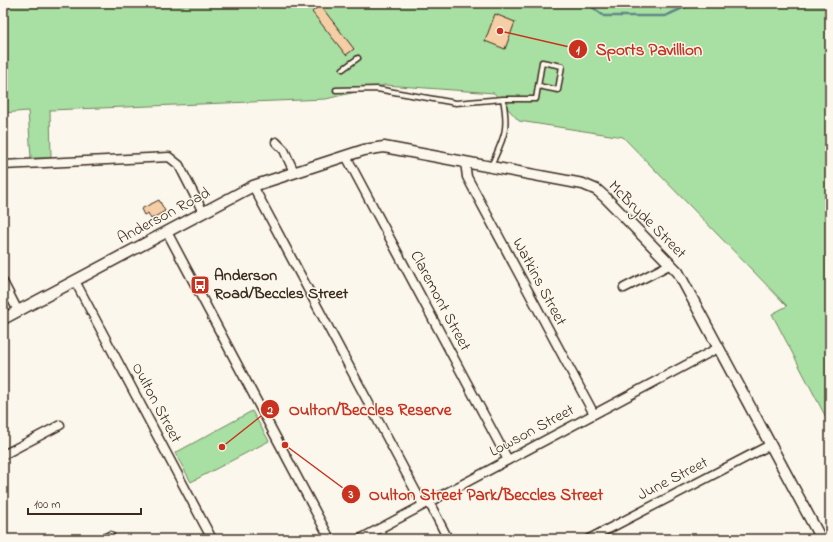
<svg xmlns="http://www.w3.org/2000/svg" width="833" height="542" viewBox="0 0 833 542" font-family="'Indie Flower',sans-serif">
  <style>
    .green { fill: #a8dfa2; stroke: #728460 }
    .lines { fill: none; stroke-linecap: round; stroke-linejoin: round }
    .stream { stroke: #5f8988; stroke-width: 2.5 }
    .building { fill: #f6cea5; stroke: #3b2a1e }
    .service-casing { stroke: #3b2a1e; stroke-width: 7 }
    .minor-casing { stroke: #3b2a1e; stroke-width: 11 }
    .tertiary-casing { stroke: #3b2a1e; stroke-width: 13 }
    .service { stroke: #fbf7ec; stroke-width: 4 }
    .minor { stroke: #fbf7ec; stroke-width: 8 }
    .tertiary { stroke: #fbf7ec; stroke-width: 10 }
    .labels { text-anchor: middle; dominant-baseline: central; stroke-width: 3; stroke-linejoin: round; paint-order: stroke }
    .street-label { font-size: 16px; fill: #3b2a1e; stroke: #fbf7ec }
    .poi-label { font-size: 16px; font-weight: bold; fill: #3b2a1e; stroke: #fbf7ec; text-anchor: start }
    .leader { fill: none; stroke: #c8321e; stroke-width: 1.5 }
    .callout-dot { fill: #c8321e; stroke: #fbf7ec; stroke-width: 1.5 }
    .mark-label { font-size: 12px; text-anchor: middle; font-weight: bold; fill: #fff }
    .callout-label { font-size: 17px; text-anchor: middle; font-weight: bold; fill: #c8321e; stroke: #fbf7ec; stroke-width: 3; stroke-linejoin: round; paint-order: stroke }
  </style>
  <rect width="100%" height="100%" fill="#fbf7ec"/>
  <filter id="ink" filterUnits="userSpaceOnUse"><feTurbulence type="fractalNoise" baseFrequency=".025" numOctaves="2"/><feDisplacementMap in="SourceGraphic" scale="8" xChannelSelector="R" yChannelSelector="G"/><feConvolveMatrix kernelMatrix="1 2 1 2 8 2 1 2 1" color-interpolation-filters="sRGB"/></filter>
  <g filter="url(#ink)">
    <!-- green -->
    <path class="green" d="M3,3h827v422l-58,-111 15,-8 -164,-169 -104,-16 -25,-28 -109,-8 -59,14 -276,11 1,48h-20l-3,-47 -25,2z
      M252,411l17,30 -78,41 -16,-29z"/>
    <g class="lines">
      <!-- stream -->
      <path class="stream" d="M587,3l17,13h61l29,-13"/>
    </g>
    <!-- building -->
    <path class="building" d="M320,5l34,44 -8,6 -34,-43z
      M495,14l20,8 -10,27 -20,-8z
      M159,200l6,11 -14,8 -3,-6 -4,2 -3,-6z"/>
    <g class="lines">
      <!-- service casing -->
      <g class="service-casing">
        <path id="service" d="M343,69l15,-11
          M336,90l41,-1 79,14 47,-4c6,32 1,38 -12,67
          M503,99h33l6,-37 20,4 -4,24 -20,-4
          M380,528l6,11"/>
      </g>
      <!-- minor casing -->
      <g class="minor-casing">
        <path id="minor" d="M276,142l8,8 10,22
          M346,156l162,304
          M465,162l2,15 127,237
          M3,165l166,-8 10,8 24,47
          M253,186l170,319
          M167,232l163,307
          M75,281l137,258
          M3,282l15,29
          M624,288l47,-24
          M3,455l57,-30
          M429,502l19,37
          M104,539l6,-3
          M360,539l358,-191
          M589,539l181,-94"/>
      </g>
      <!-- tertiary casing -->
      <g class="tertiary-casing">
        <path id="tertiary" d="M3,319l250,-133 111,-36 20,-3 199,37 14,6 9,8 72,74 143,267"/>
      </g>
      <!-- service -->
      <use href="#service" class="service"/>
      <!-- minor -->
      <use href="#minor" class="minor"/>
      <!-- tertiary -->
      <use href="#tertiary" class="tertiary"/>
    </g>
  </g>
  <!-- icons -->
  <defs>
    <g id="bus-square" transform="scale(1)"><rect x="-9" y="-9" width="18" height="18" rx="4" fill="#c8321e" stroke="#fbf7ec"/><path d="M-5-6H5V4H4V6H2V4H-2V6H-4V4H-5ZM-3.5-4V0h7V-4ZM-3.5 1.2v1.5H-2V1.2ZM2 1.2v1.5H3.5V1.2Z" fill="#fff"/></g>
  </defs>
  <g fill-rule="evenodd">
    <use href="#bus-square" x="200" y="285"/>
  </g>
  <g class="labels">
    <!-- street labels -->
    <g class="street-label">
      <text transform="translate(164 216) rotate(-28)">Anderson Road</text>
      <text transform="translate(647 220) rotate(45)">McBryde Street</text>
      <text transform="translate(539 282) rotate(62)">Watkins Street</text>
      <text transform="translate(440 301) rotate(62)">Claremont Street</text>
      <text transform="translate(156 403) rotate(62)">Oulton Street</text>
      <text transform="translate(532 431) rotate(-28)">Lowson Street</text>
      <text transform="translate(673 479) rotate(-27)">June Street</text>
    </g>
    <!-- poi labels -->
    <g class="poi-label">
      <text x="214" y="276">Anderson<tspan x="214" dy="18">Road/Beccles Street</tspan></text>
    </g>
  </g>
  <!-- callouts -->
  <path class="leader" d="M500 31L578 49M222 447L270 409M285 445L351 494"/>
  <g class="callout-dot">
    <circle cx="500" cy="31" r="4"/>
    <circle cx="222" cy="447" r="4"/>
    <circle cx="285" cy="445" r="4"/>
    <circle cx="578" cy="49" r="10"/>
    <circle cx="270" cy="409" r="10"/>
    <circle cx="351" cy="494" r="10"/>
  </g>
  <g class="mark-label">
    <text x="578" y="54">1</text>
    <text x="270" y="414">2</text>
    <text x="351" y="498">3</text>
  </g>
  <g class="callout-label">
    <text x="649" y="55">Sports Pavillion</text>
    <text x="370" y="415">Oulton/Beccles Reserve</text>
    <text x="486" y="500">Oulton Street Park/Beccles Street</text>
  </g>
  <!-- margin -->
  <rect width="833" height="542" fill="none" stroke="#fbf7ec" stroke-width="16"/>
  <rect x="8" y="8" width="817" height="526" fill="none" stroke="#3b2a1e" stroke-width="1.5" filter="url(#ink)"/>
  <!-- scale -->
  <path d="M28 508v6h113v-6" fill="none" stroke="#3b2a1e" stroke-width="2"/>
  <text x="34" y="508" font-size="12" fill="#3b2a1e" stroke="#fbf7ec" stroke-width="3" paint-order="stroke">100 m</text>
</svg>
